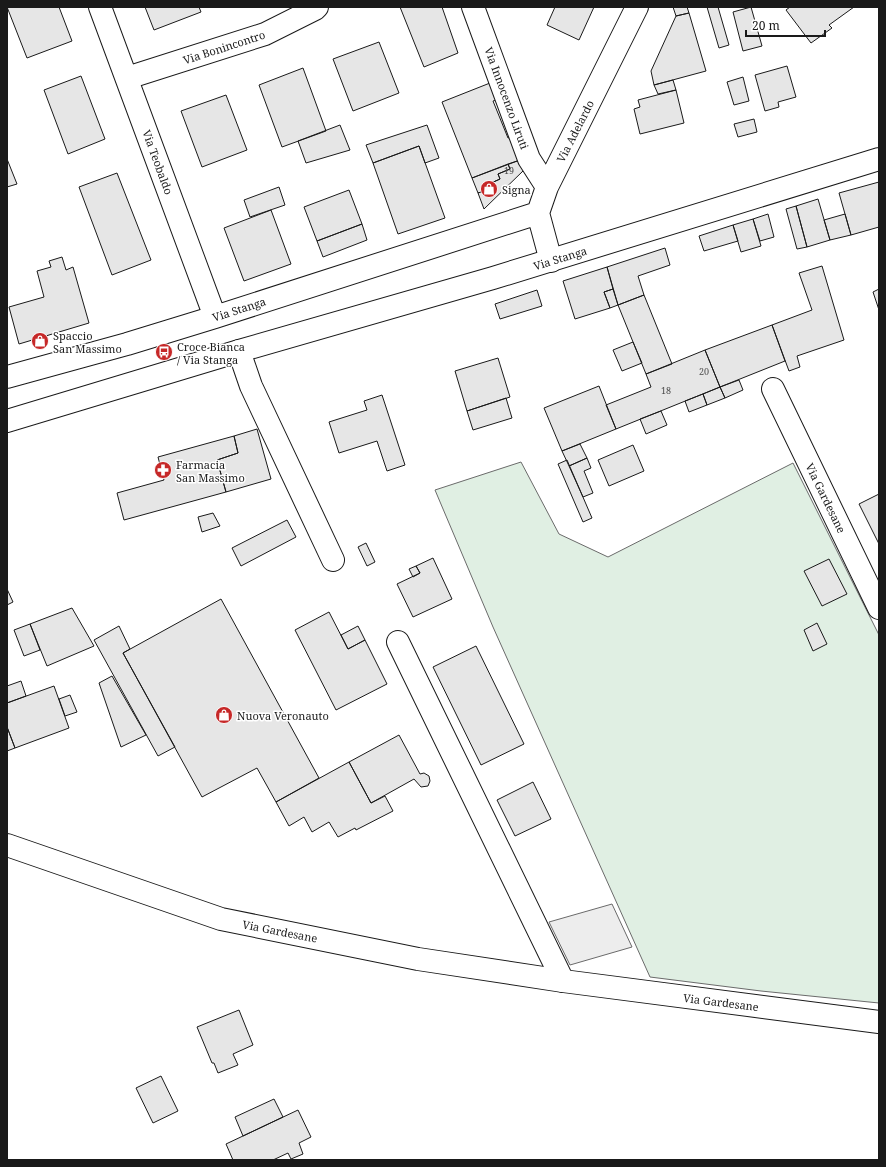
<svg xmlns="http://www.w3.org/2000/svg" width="886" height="1167" viewBox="0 0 886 1167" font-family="'Noto Serif',serif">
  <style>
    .green { fill: #e0efe3; stroke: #6a6a6a }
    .parking { fill: #ededed; stroke: #6a6a6a }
    .building { fill: #e6e6e6; stroke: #1a1a1a }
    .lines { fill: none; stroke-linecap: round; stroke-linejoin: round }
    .street-casing { stroke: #1a1a1a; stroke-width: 24 }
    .secondary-casing { stroke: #1a1a1a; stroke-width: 24 }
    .primary-casing { stroke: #1a1a1a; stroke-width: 24 }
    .street { stroke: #fff; stroke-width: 22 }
    .secondary { stroke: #fff; stroke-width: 22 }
    .primary { stroke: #fff; stroke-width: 22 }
    .labels { text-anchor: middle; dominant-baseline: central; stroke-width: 3; stroke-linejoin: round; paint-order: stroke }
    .number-label { font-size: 9px; fill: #4d4d4d }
    .street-label { font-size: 11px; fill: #1a1a1a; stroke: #fff }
    .poi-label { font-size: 11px; fill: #1a1a1a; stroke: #fff; text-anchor: start }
  </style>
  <rect width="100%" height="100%" fill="#fff"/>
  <!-- green -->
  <path class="green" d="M521,462l38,72 49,23 185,-94 86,172v368l-118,-12 -111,-14 -157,-350 -58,-137z"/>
  <!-- parking -->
  <path class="parking" d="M612,904l20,43 -62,18 -21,-43z"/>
  <!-- building -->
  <path class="building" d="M7,7h52l13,34 -45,17z
    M145,7h54l2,5 -47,18z
    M400,7h42l16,46 -34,14z
    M555,7h39l-15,33 -32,-15z
    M673,7h14l2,6 -13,3z
    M707,7h11l11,38 -10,3z
    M751,7l11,39 -19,5 -10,-39z
    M790,7h64l-25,18 3,3 -21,15 -25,-33z
    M689,13l17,58 -52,14 -3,-14 25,-55z
    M379,42l20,51 -46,18 -20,-52z
    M787,66l9,31 -18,5 1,5 -14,4 -10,-36z
    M303,68l23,63 -44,16 -23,-62z
    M81,76l24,63 -37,15 -24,-64z
    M743,77l6,24 -15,4 -7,-23z
    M673,80l3,10 -18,4 -4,-9z
    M490,83l7,17 -4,1 15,37 3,-1 9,23 -48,18 -30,-76z
    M676,90l8,33 -44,11 -6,-25 6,-2 -2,-7z
    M226,95l21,55 -45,17 -21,-56z
    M754,119l3,13 -19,5 -4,-13z
    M340,125l10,25 -44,13 -8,-22z
    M427,125l12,33 -14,5 -6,-17 -46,17 -7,-18z
    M419,146l26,72 -47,16 -25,-71z
    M7,159l10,25 -10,3z
    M520,160l4,10 -40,39 -6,-16 12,-4 -1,-5 11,-5 -2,-5 12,-5 -2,-5z
    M508,164l2,5 -12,5 2,5 -11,5 1,5 -12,4 -6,-15z
    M117,173l34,87 -39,15 -33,-88z
    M879,182v45l-28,8 -12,-42z
    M279,187l6,18 -35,12 -6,-17z
    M349,190l13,34 -45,17 -13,-34z
    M818,199l12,41 -23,7 -11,-41z
    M796,206l11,41 -10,2 -11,-40z
    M271,210l20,54 -47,17 -20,-53z
    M768,214l6,23 -14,4 -7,-22z
    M845,214l6,21 -21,5 -6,-20z
    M753,219l8,27 -20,6 -8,-27z
    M362,224l5,16 -44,17 -6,-16z
    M733,225l5,16 -34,10 -5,-15z
    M665,248l5,17 -32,11 6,19 -26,10 -11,-38z
    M62,257l4,13 7,-3 16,56 -70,21 -10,-37 35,-10 -7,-26 14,-4 -2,-6z
    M822,266l22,74 -47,16 3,11 -11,4 -17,-46 40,-15 -13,-37z
    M607,267l6,22 -9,3 6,16 -35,11 -12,-38z
    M613,289l5,16 -8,3 -6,-16z
    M879,289v21l-6,-18z
    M537,290l5,16 -42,13 -5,-15z
    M644,295l28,69 -26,10 -28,-69z
    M772,325l13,36 -65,26 -15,-37z
    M633,342l9,21 -20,8 -9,-21z
    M705,350l15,37 -104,42 -10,-24 45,-18 -5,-13z
    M498,358l12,39 -43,14 -12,-40z
    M739,380l4,10 -18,8 -5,-11z
    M599,386l17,43 -54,22 -18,-43z
    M720,387l5,11 -18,7 -4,-11z
    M703,394l4,11 -18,7 -4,-11z
    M382,395l23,70 -18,6 -10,-30 -38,12 -10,-31 38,-12 -3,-9z
    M506,398l6,20 -39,12 -6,-19z
    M661,411l6,14 -21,9 -6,-15z
    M257,429l14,50 -45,13 -9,-32 21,-7 -4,-17z
    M234,436l4,17 -21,7 9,32 -102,28 -7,-27 47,-13 -6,-23z
    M580,444l7,14 -18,8 -7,-15z
    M633,445l11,26 -35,15 -11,-26z
    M587,458l4,10 -7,3 9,22 -10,4 -14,-31z
    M567,460l25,58 -9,4 -25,-58z
    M879,494v50l-20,-40z
    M213,513l7,13 -18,6 -4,-15z
    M287,520l9,17 -55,29 -9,-18z
    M366,543l9,19 -8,4 -9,-19z
    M433,558l19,41 -39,18 -16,-33 23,-11 -4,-7z
    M829,559l18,35 -25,12 -18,-35z
    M416,566l4,7 -7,4 -4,-8z
    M7,589l6,13 -6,3z
    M221,599l98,179 -43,24 -19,-34 -55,29 -79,-144z
    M72,608l22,38 -47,20 -17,-42z
    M329,612l19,37 17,-9 22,44 -51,26 -41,-80z
    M817,623l10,21 -14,7 -9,-21z
    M30,624l10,26 -16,6 -10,-26z
    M119,626l11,23 -7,4 52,94 -17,9 -64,-116z
    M358,626l7,14 -17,9 -7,-14z
    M476,646l48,98 -43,21 -48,-98z
    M112,676l34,59 -25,12 -22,-64z
    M21,681l5,15 -19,7v-17z
    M54,686l15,42 -54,20 -8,-21v-24z
    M70,695l7,17 -12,4 -6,-17z
    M7,727l8,21 -8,3z
    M399,735l21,39 4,-1 5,3 1,5 -2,5 -7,1 -7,-8 -43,24 -22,-41z
    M349,762l22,41 14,-7 8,15 -37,19 -1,-2 -17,9 -9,-15 -17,10 -8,-15 -15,9 -13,-24z
    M533,782l18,37 -36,17 -18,-36z
    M239,1010l14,35 -20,9 5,11 -20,8 -4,-10h-2l-15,-36z
    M161,1076l17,35 -25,12 -17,-35z
    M274,1099l9,18 -40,19 -8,-19z
    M298,1110l13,27 -12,6 4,11 -12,5 -3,-6 -15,7h-40l-7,-16z"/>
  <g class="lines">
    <!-- street casing -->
    <g class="street-casing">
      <path id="street" d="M100,7l115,310
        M473,7l56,152 18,28
        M127,78l138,-44 50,-25 2,-2
        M551,261l-13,-48 9,-26 90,-180
        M239,351l12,35 82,174
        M7,377l120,-33 88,-27 323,-104
        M773,389l106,219
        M398,642l165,339"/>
    </g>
    <!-- secondary casing -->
    <g class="secondary-casing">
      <path id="secondary" d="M7,845l214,74 197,40 145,22 316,41"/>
    </g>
    <!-- primary casing -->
    <g class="primary-casing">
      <path id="primary" d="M7,421l232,-70 254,-73 386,-119"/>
    </g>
    <!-- street -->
    <use href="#street" class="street"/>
    <!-- secondary -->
    <use href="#secondary" class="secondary"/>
    <!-- primary -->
    <use href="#primary" class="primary"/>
  </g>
  <!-- icons -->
  <defs>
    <g id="shop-disc" transform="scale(0.9)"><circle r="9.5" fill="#c62828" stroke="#fff"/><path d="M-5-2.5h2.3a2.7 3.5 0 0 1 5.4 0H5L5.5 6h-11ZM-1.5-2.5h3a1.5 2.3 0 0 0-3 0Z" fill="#fff"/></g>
    <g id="bus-disc" transform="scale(0.9)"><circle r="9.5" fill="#c62828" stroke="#fff"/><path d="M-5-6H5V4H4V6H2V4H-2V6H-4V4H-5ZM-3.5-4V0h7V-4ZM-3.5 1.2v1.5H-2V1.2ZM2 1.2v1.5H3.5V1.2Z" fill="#fff"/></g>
    <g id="pharmacy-disc" transform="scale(0.9)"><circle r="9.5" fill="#c62828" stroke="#fff"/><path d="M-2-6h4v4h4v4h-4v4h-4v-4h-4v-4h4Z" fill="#fff"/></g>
  </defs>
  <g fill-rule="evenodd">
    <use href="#shop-disc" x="489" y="189"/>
    <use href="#shop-disc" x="40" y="341"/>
    <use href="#bus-disc" x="164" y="352"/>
    <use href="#pharmacy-disc" x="163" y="470"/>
    <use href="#shop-disc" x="224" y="715"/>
  </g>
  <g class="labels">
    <!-- number labels -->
    <g class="number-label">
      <text x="509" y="170">19</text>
      <text x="704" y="371">20</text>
      <text x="666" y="390">18</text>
    </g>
    <!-- street labels -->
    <g class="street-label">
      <text transform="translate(224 47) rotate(-18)">Via Bonincontro</text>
      <text transform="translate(507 98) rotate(70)">Via Innocenzo Liruti</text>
      <text transform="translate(575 131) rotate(-63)">Via Adelardo</text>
      <text transform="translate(158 162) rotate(70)">Via Teobaldo</text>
      <text transform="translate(560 258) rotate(-17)">Via Stanga</text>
      <text transform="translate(239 309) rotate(-18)">Via Stanga</text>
      <text transform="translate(826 498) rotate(64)">Via Gardesane</text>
      <text transform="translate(280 931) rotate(11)">Via Gardesane</text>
      <text transform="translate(721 1002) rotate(7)">Via Gardesane</text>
    </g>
    <!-- poi labels -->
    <g class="poi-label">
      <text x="502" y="189">Signa</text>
      <text x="53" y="335">Spaccio<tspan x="53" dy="13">San Massimo</tspan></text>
      <text x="177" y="346">Croce Bianca<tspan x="177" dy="13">/ Via Stanga</tspan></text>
      <text x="176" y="464">Farmacia<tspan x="176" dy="13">San Massimo</tspan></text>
      <text x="237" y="715">Nuova Veronauto</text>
    </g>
  </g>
  <!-- border -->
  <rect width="886" height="1167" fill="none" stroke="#1a1a1a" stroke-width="16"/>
  <!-- scale -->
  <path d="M746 30v6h79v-6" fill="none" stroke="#1a1a1a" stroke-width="2"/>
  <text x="752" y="30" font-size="12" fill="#1a1a1a" stroke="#ffffff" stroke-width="3" paint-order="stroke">20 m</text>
</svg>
